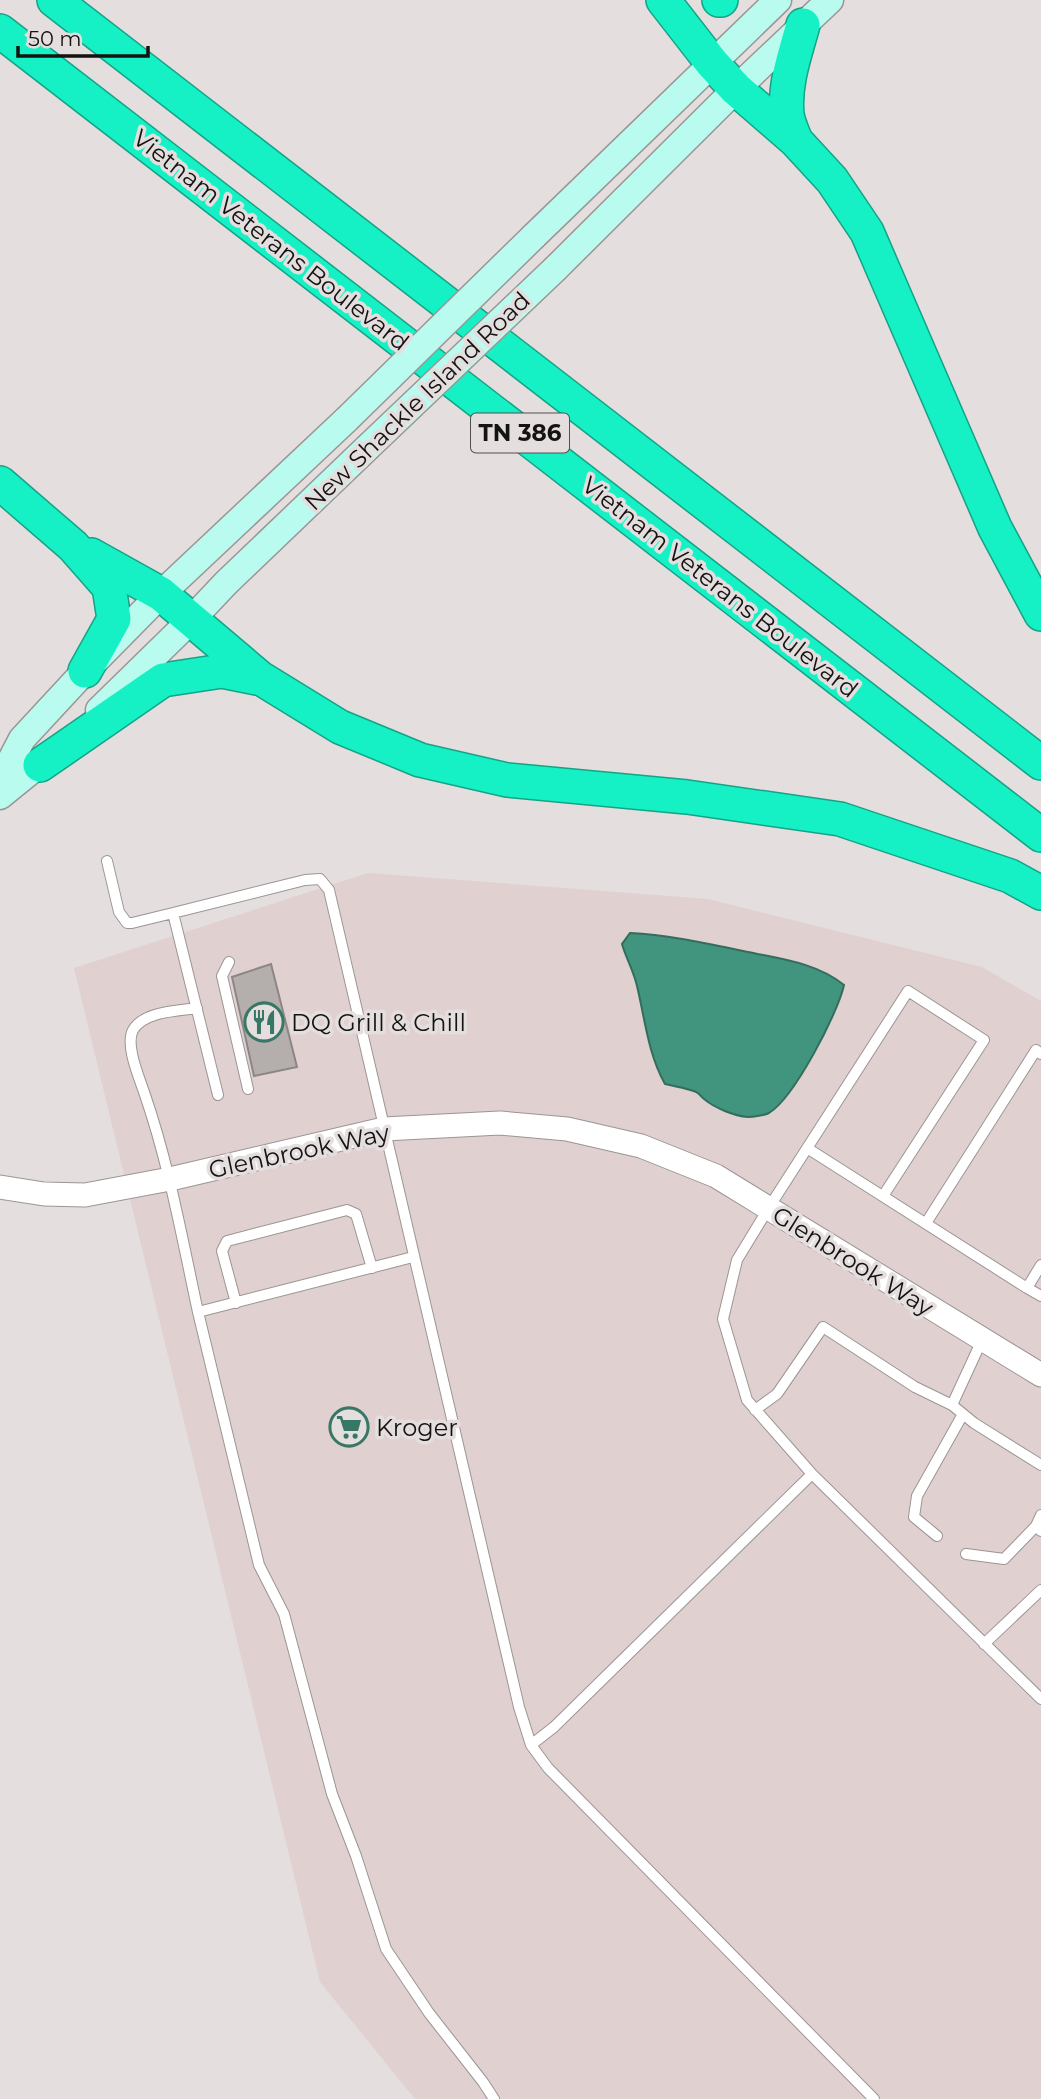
<svg xmlns="http://www.w3.org/2000/svg" width="1041" height="2099" viewBox="0 0 1041 2099" font-family="Montserrat,sans-serif">
  <style>
    .built { fill: #e0d0d0 }
    .water { fill: #41947d; stroke: #346d5d; stroke-width: 2 }
    .building { fill: #b4aead; stroke: #8c8686; stroke-width: 2 }
    .lines { fill: none; stroke-linecap: round; stroke-linejoin: round }
    .service-casing { stroke: #9b9595; stroke-width: 12 }
    .tertiary-casing { stroke: #9b9595; stroke-width: 25 }
    .secondary-casing { stroke: #9b9595; stroke-width: 29 }
    .motorway-casing { stroke: #15a386; stroke-width: 36 }
    .service { stroke: #fff; stroke-width: 10 }
    .tertiary { stroke: #fff; stroke-width: 23 }
    .secondary { stroke: #b9fbee; stroke-width: 26 }
    .motorway { stroke: #15f1c5; stroke-width: 33 }
    .secondary-bridge-casing { stroke: #9b9595; stroke-width: 29; stroke-linecap: butt }
    .secondary-bridge { stroke: #b9fbee; stroke-width: 26 }
    .labels { text-anchor: middle; dominant-baseline: central; stroke-width: 7; stroke-linejoin: round; paint-order: stroke }
    .shield { fill: #e5dede; stroke: #534f4f; stroke-width: 2 }
    .shield-label { font-size: 23px; font-weight: bold; fill: #151212 }
    .street-label { font-size: 24px; fill: #151212; stroke: #e5dede }
    .poi-label { font-size: 24px; fill: #151212; stroke: #e5dede; text-anchor: start }
  </style>
  <rect width="100%" height="100%" fill="#e5dede"/>
  <!-- built -->
  <path class="built" d="M368,873l340,26 274,68 59,34v1098h-626l-95,-117 -246,-1014z"/>
  <!-- water -->
  <path class="water" d="M630,933c40,2 79,11 118,19 33,7 69,11 96,33 -6,28 -50,113 -75,128 -4,2 -16,4 -21,4 -14,-1 -33,-9 -44,-18 -3,-2 -5,-6 -8,-7 -5,-3 -23,-6 -31,-8 -17,-30 -20,-65 -28,-98 -3,-14 -11,-28 -15,-42z"/>
  <!-- building -->
  <path class="building" d="M271,964l26,103 -43,9 -22,-99z"/>
  <g class="lines">
    <!-- service casing -->
    <g class="service-casing">
      <path id="service" d="M107,861l12,51 8,11h5l41,-10 45,182
        M173,913l132,-33 15,-1 9,11 190,817 12,38 17,23 326,331
        M229,962l-7,14 26,113
        M197,1008c-19,3 -53,3 -64,22 -8,15 6,47 11,62 25,72 38,146 54,220l215,-55
        M807,1148l220,140 14,-23
        M883,1196l101,-156 -76,-49 -140,218 -31,51 -14,59 24,81 65,74 229,225
        M926,1223l110,-173 5,4
        M1027,1288l14,8
        M236,1303l-14,-52 5,-10 120,-31 9,4 16,54
        M198,1312l61,253 25,49 48,180 24,62 30,93 43,64 54,69 11,17
        M982,1340l-30,65 22,18 67,42
        M755,1410l22,-16 46,-67 92,60 37,18
        M1041,1515l-5,11 5,5
        M937,1536l-23,-19 3,-21 46,-82
        M966,1554l38,5 32,-33
        M984,1644l57,-54
        M531,1745l23,-18 258,-253"/>
    </g>
    <!-- tertiary casing -->
    <g class="tertiary-casing">
      <path id="tertiary" d="M0,1187l44,7 41,1 85,-16 214,-50 116,-6 67,6 74,17 75,30 325,199"/>
    </g>
    <!-- secondary casing -->
    <g class="secondary-casing">
      <path id="secondary" d="M533,237l245,-237
        M556,268l180,-179 94,-89
        M99,710l92,-90 35,-37 141,-135
        M0,781l22,-42 63,-68 76,-77 186,-175
        M0,796l53,-43"/>
    </g>
    <!-- motorway casing -->
    <g class="motorway-casing">
      <path id="motorway" d="M54,0l987,763
        M663,0l49,63 24,26 60,52 36,39 35,52 128,296 46,86
        M719,0h2
        M0,31l1041,804
        M796,141c-3,-8 -8,-18 -9,-27 -3,-30 8,-60 16,-89
        M0,483l73,63 36,41 5,32 -29,52
        M91,555l70,39 98,83
        M40,765l123,-85 59,-9 40,8 78,48 80,33 87,20 180,17 153,22 170,57 31,17"/>
    </g>
    <!-- service -->
    <use href="#service" class="service"/>
    <!-- tertiary -->
    <use href="#tertiary" class="tertiary"/>
    <!-- secondary -->
    <use href="#secondary" class="secondary"/>
    <!-- motorway -->
    <use href="#motorway" class="motorway"/>
    <!-- secondary-bridge casing -->
    <g class="secondary-bridge-casing">
      <path id="secondary-bridge" d="M347,419l186,-182
        M367,448l189,-180"/>
    </g>
    <!-- secondary-bridge -->
    <use href="#secondary-bridge" class="secondary-bridge"/>
  </g>
  <!-- icons -->
  <defs>
    <g id="restaurant-ring" transform="scale(2.0125)"><circle r="9.5" fill="#e5dede" stroke="#377765" stroke-width="1.5"/><path d="M-5-6h1v4h1v-4h1v4h1v-4h1v5L-1.5 .5V6h-2V.5L-5-1ZM5-6V6H3V1.5H1.5Q1.5-4 5-6Z" fill="#377765"/></g>
    <g id="supermarket-ring" transform="scale(2.0125)"><circle r="9.5" fill="#e5dede" stroke="#377765" stroke-width="1.5"/><path d="M-6-5.5h2.5l.6 2H6L4.5 2H-2.5L-4.4-4H-6ZM-1.5 3.2a1.3 1.3 0 1 0 .1 0ZM3 3.2a1.3 1.3 0 1 0 .1 0Z" fill="#377765"/></g>
  </defs>
  <g fill-rule="evenodd">
    <use href="#restaurant-ring" x="264" y="1022"/>
    <use href="#supermarket-ring" x="349" y="1427"/>
  </g>
  <g class="labels">
    <!-- shield labels -->
    <rect class="shield" x="471" y="413.5" width="98" height="39" rx="5"/>
    <g class="shield-label">
      <text x="520" y="433">TN 386</text>
    </g>
    <!-- street labels -->
    <g class="street-label">
      <text transform="translate(271 240) rotate(38)">Vietnam Veterans Boulevard</text>
      <text transform="translate(417 401) rotate(-44)">New Shackle Island Road</text>
      <text transform="translate(720 587) rotate(38)">Vietnam Veterans Boulevard</text>
      <text transform="translate(299 1151) rotate(-12)">Glenbrook Way</text>
      <text transform="translate(853 1261) rotate(32)">Glenbrook Way</text>
    </g>
    <!-- poi labels -->
    <g class="poi-label">
      <text x="291" y="1022">DQ Grill &amp; Chill</text>
      <text x="376" y="1427">Kroger</text>
    </g>
  </g>
  <!-- scale -->
  <path d="M18 46v10h130v-10" fill="none" stroke="#151212" stroke-width="3.5"/>
  <text x="28" y="46" font-size="21" fill="#151212" stroke="#e5dede" stroke-width="5" paint-order="stroke">50 m</text>
</svg>
